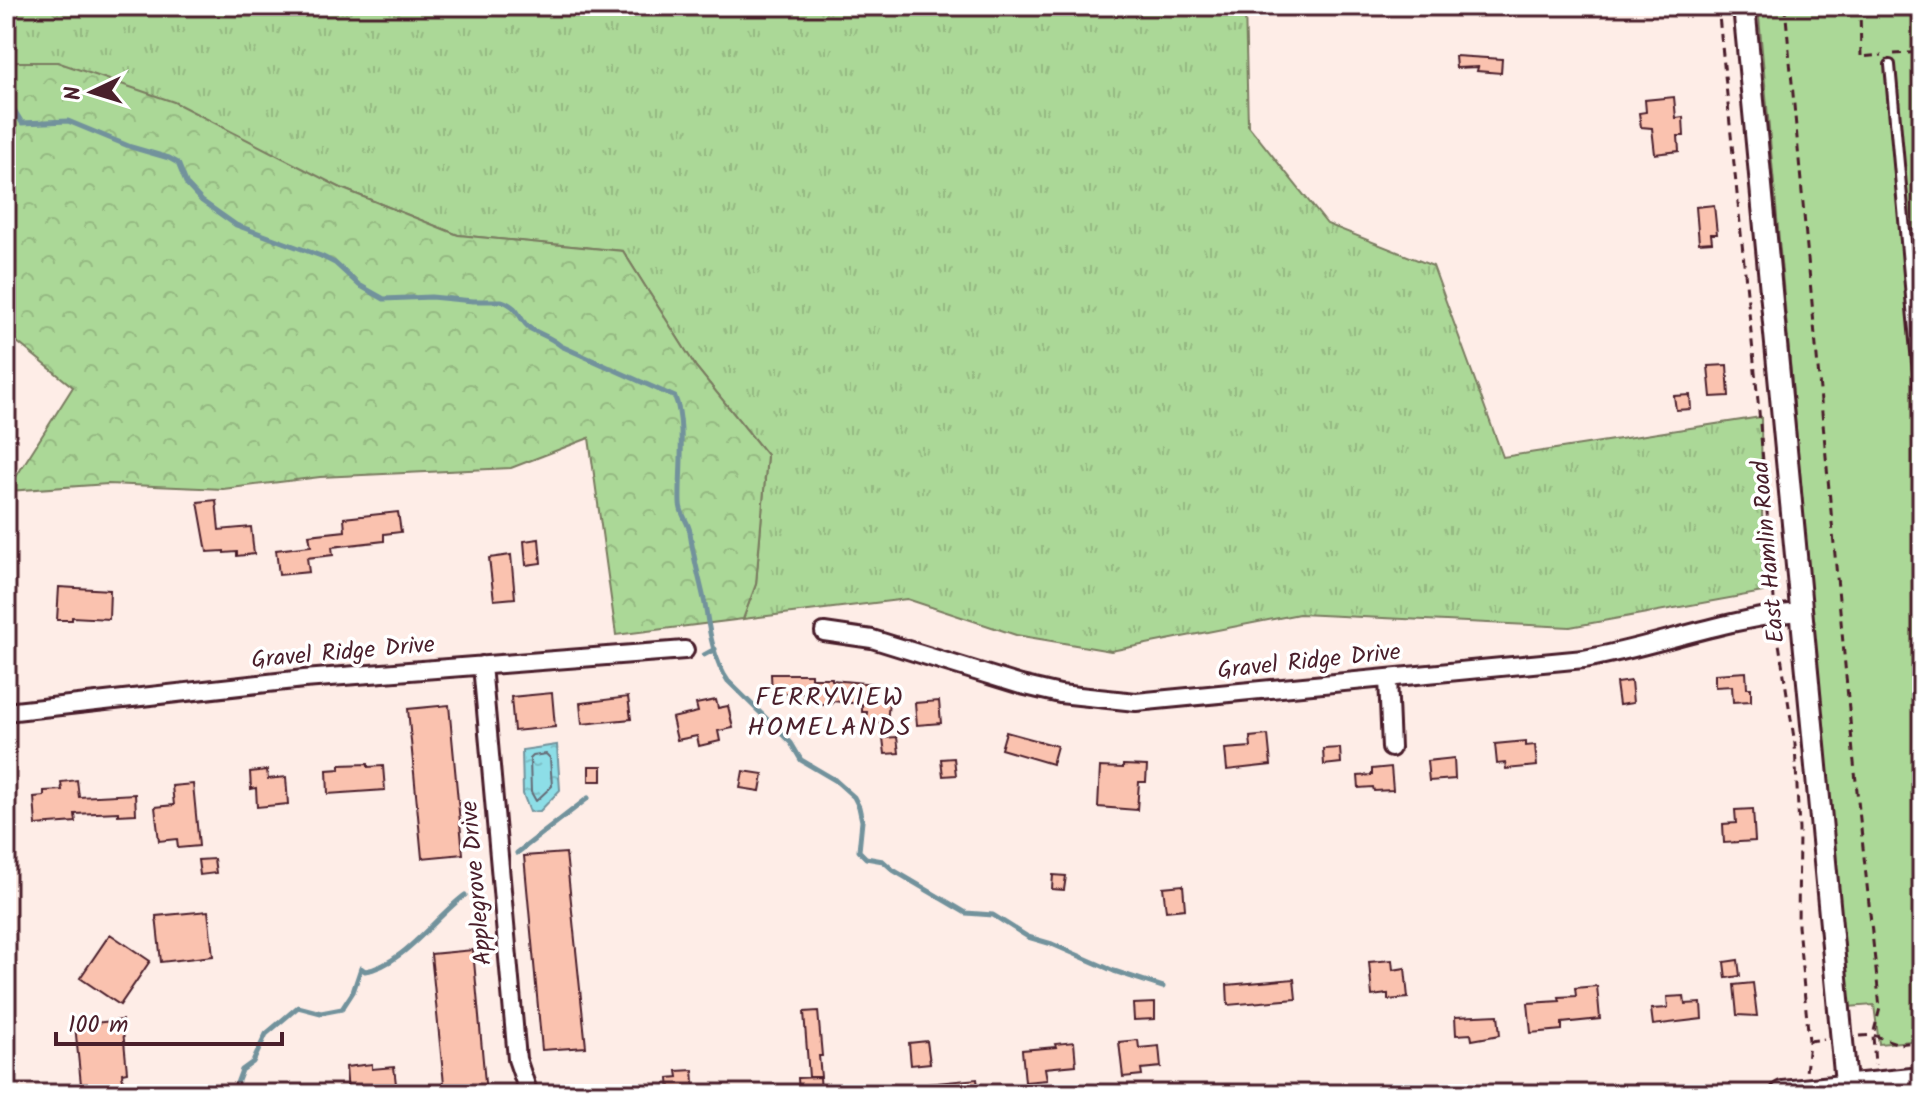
<svg xmlns="http://www.w3.org/2000/svg" width="1928" height="1100" viewBox="0 0 1928 1100" font-family="Kalam,sans-serif">
  <style>
    .grass { fill: url(#grass-tufts); stroke: #7a7c61; stroke-width: 2 }
    .forest { fill: url(#forest-crowns); stroke: #7a7c61; stroke-width: 2 }
    .green { fill: #abd897; stroke: #7a7c61; stroke-width: 2 }
    .water { fill: url(#water-ripples); stroke: #72929c; stroke-width: 2 }
    .lines { fill: none; stroke-linecap: round; stroke-linejoin: round }
    .shore { stroke: #656b76; stroke-width: 2 }
    .stream { stroke: #72929c; stroke-width: 5 }
    .building { fill: #fac2af; stroke: #4a1f2b; stroke-width: 2 }
    .service-casing { stroke: #4a1f2b; stroke-width: 14 }
    .minor-casing { stroke: #4a1f2b; stroke-width: 22 }
    .tertiary-casing { stroke: #4a1f2b; stroke-width: 26 }
    .secondary-casing { stroke: #4a1f2b; stroke-width: 30 }
    .path { stroke: #4a1f2b; stroke-width: 3; stroke-dasharray: 8 6; stroke-linecap: butt }
    .service { stroke: #fff; stroke-width: 8 }
    .minor { stroke: #fff; stroke-width: 16 }
    .tertiary { stroke: #fff; stroke-width: 20 }
    .secondary { stroke: #fff; stroke-width: 24 }
    .labels { text-anchor: middle; dominant-baseline: central; stroke-width: 7; stroke-linejoin: round; paint-order: stroke }
    .street-label { font-size: 24px; fill: #4a1f2b; stroke: #fff }
    .neighbourhood-label { font-size: 26px; letter-spacing: 2px; fill: #4a1f2b; stroke: #fff }
  </style>
  <defs>
    <pattern id="grass-tufts" width="24" height="20" patternUnits="userSpaceOnUse" patternTransform="scale(2)"><rect width="24" height="20" fill="#abd897"/><path d="M3 7l-1-3M5 7V3M7 7l1-3M15 17l-1-3M17 17v-4M19 17l1-3" fill="none" stroke="#95b982"/></pattern>
    <pattern id="forest-crowns" width="20" height="18" patternUnits="userSpaceOnUse" patternTransform="scale(2)"><rect width="20" height="18" fill="#abd897"/><path d="M2 6a3 3 0 1 1 6 0M12 15a3 3 0 1 1 6 0" fill="none" stroke="#95b982"/></pattern>
    <pattern id="water-ripples" width="26" height="14" patternUnits="userSpaceOnUse" patternTransform="scale(2)"><rect width="26" height="14" fill="#8ddee7"/><path d="M2 4q2-2 4 0t4 0M15 11q2-2 4 0t4 0" fill="none" stroke="#7bbec6"/></pattern>
  </defs>
  <rect width="100%" height="100%" fill="#feede7"/>
  <filter id="ink" filterUnits="userSpaceOnUse"><feTurbulence type="fractalNoise" baseFrequency=".0125" numOctaves="2"/><feDisplacementMap in="SourceGraphic" scale="16" xChannelSelector="R" yChannelSelector="G"/><feConvolveMatrix kernelMatrix="1 2 1 2 8 2 1 2 1" color-interpolation-filters="sRGB"/></filter>
  <g filter="url(#ink)">
    <!-- grass -->
    <path class="grass" d="M6,6h1239l3,119 79,99 106,42 70,191 258,-40 2,175 -193,35 -271,-13 -188,37 -95,-16 -109,-36 -164,20 13,-35 11,-129 -71,-88 -73,-116 -165,-16 -117,-47 -284,-126h-51z"/>
    <!-- forest -->
    <path class="forest" d="M6,62h51l117,40 167,86 117,47 165,16 73,116 71,88 -11,129 -13,35 -127,16 -27,-197 -78,30 -191,9 -97,12 -115,-5 -101,7 66,-104 -67,-54z"/>
    <!-- green -->
    <path class="green" d="M1758,6h164v1034l-43,4 -5,-39 -26,2z"/>
    <!-- water -->
    <path class="water" d="M557,745l3,45 -20,21 -10,1 -7,-18 -1,-44z"/>
    <g class="lines">
      <!-- shore -->
      <path class="shore" d="M546,754l4,4 2,28 -16,15 -5,-9 -1,-33 3,-3z"/>
      <!-- stream -->
      <path class="stream" d="M6,106l7,2 9,15 46,-2 63,26 38,11 9,5 9,22 15,16 34,24 85,31 14,7 24,22 25,14 47,-2 42,4h29c20,7 16,20 29,28 11,6 20,8 30,17l114,51c11,26 4,77 5,106 0,11 8,18 10,29 3,25 10,48 15,72 4,25 8,55 23,77l63,62 10,17 34,20 19,17 5,10 3,14 -3,30 7,7 17,3 10,9 73,43 27,2 35,22 24,7 62,27 49,16
        M704,655l11,-6
        M517,853l71,-55
        M233,1094l9,-24 11,-8 13,-28 32,-27 23,6 21,-4 11,-17 8,-24 4,3c37,-5 71,-55 100,-76"/>
    </g>
    <!-- building -->
    <path class="building" d="M1455,56l47,3 -1,14 -24,-2 1,-4 -22,1z
      M1674,97l2,21 7,-1 1,19h-6l1,15 -24,3 -3,-26 -11,-1 -2,-14 7,-1 -1,-12z
      M1714,205l3,29h-6l1,8 -13,1 -3,-36z
      M1727,365l2,31 -18,1 -3,-31z
      M1690,395l1,14 -15,1 -2,-14z
      M216,500l3,30 32,-3 3,27 -17,2v-4l-13,1v-2l-17,1 -9,-50z
      M398,512l3,20 -17,2v7l-52,6 1,8 -26,3 2,14 -30,3 -3,-25 35,-4 -2,-11 36,-4 -1,-13z
      M539,539l2,24 -15,2 -2,-24z
      M511,555l4,43 -21,2 -5,-42z
      M59,587l51,3 -1,29 -37,-2v3h-15z
      M1746,672l1,16h4v13l-18,1 -1,-16 -17,1v-13z
      M771,674h40v4h21v2l42,4 -2,15 17,2 -2,23 -21,-2 1,-10h-5v-8l-30,-3v3h-15v-4h-13v-7l-32,1z
      M1631,681l2,22 -14,2 -3,-22z
      M552,693l3,34 -41,4 -3,-34z
      M628,697l3,22 -49,5 -2,-21z
      M716,700l2,8 10,-2 5,22 -15,3 2,10 -21,5 -2,-10 -20,4 -5,-22 26,-6 -2,-8z
      M939,701l2,22 -24,2 -2,-22z
      M449,705l14,149 -41,4 -14,-149z
      M1006,732l51,14 -5,18 -51,-15z
      M1268,735l3,30 -44,5 -2,-21 26,-2 -1,-10z
      M897,737l2,16 -14,1 -2,-16z
      M1526,741v5l9,-1 2,21 -31,3 -1,-6 -8,1 -2,-20z
      M1340,748l1,15 -17,2 -1,-16z
      M954,758l2,17 -13,1 -2,-17z
      M1454,758l1,21 -26,2 -2,-20z
      M368,764v3l15,-1 2,24 -57,4 -1,-24 13,-1v-4z
      M1123,765l24,1 -1,16h-7l-2,28 -39,-3 2,-40 23,1z
      M589,766h13v15h-13z
      M1391,767l2,23 -19,1 -1,-4 -14,1 -1,-12 14,-1v-6z
      M267,770l1,9 18,-2 2,27 -31,3 -1,-19 -5,1 -1,-17z
      M743,771l20,3 -3,17 -20,-3z
      M77,780l2,17 56,-3 1,20 -18,1v-3l-43,2 1,8 -40,3 -2,-28 10,-1v-5l18,-1 -1,-8z
      M193,784l6,62 -21,2 -1,-9 -18,2 -4,-34 19,-2 -2,-19z
      M1753,809l2,32 -31,2 -1,-19 13,-1 -1,-13z
      M566,853l20,194 -44,3 -18,-194z
      M214,859l2,14 -16,2 -2,-15z
      M1053,875l13,1 -2,14 -12,-1z
      M1183,885l2,24 -19,2 -3,-24z
      M208,911l5,45 -52,6 -5,-46z
      M110,934l40,27 -30,44 -40,-27z
      M473,950l13,144h-41l-14,-140z
      M1392,960l1,10 12,-2 3,30 -20,2v-6l-16,2 -3,-34z
      M1738,960l2,16 -14,2 -2,-16z
      M1294,979l2,20 -68,6 -1,-20z
      M1753,983l4,33 -20,-1 -3,-30z
      M1597,986l3,33 -38,4v7l-31,3 -3,-30 32,-2 -1,-4 17,-1 -1,-8z
      M1684,996l1,8 16,-1 1,16 -49,6 -2,-16 17,-1 -1,-11z
      M1155,1003v16l-21,1 -1,-16z
      M818,1011l4,45h-3l2,21h-12l-5,-65z
      M1498,1015l2,20 -28,5 -1,-6 -15,1 -1,-18z
      M122,1020l5,52 -5,1 2,21h-42l-7,-69z
      M1138,1040l1,8 20,-2 2,21 -20,2 1,6 -19,2 -4,-35z
      M927,1041l3,22 -19,2 -2,-22z
      M1074,1042l2,23 -31,3 2,12 -22,2 -3,-32 34,-3 -1,-3z
      M372,1064v5l22,-2 2,17 -22,2 1,8h-27l-2,-27z
      M693,1070l2,24h-25l-1,-16 9,-1 -1,-6z
      M820,1077l1,15 -22,2 -1,-16z
      M977,1079l2,15h-62v-9z"/>
    <g class="lines">
      <!-- service casing -->
      <g class="service-casing">
        <path id="service" d="M1890,65l29,320h3"/>
      </g>
      <!-- minor casing -->
      <g class="minor-casing">
        <path id="minor" d="M824,632l48,7 149,46 39,9 76,8 448,-43c73,-13 142,-41 217,-47
          M482,665l35,394 12,35
          M1388,678l3,70
          M6,712l298,-33 381,-29"/>
      </g>
      <!-- tertiary casing -->
      <g class="tertiary-casing">
        <path id="tertiary" d="M1744,6l103,1088"/>
      </g>
      <!-- secondary casing -->
      <g class="secondary-casing">
        <path id="secondary" d="M1783,1094l139,-14"/>
      </g>
      <!-- path -->
      <path class="path" d="M1718,6l41,405 15,188
        M1785,6l68,747 27,255 -7,27 2,30
        M1860,6l1,51 21,-2
        M1894,54l28,-2
        M1777,631l18,113 4,86 -1,96 11,115 -3,32
        M1860,1036l13,-1 26,9 23,-3
        M1809,1041l15,-2"/>
      <!-- service -->
      <use href="#service" class="service"/>
      <!-- minor -->
      <use href="#minor" class="minor"/>
      <!-- tertiary -->
      <use href="#tertiary" class="tertiary"/>
      <!-- secondary -->
      <use href="#secondary" class="secondary"/>
    </g>
  </g>
  <g class="labels">
    <!-- street labels -->
    <g class="street-label">
      <text transform="translate(1769 552) rotate(-95)">East Hamlin Road</text>
      <text transform="translate(343 653) rotate(-5)">Gravel Ridge Drive</text>
      <text transform="translate(1309 662) rotate(-6)">Gravel Ridge Drive</text>
      <text transform="translate(477 883) rotate(-95)">Applegrove Drive</text>
    </g>
    <!-- neighbourhood labels -->
    <g class="neighbourhood-label">
      <text x="830" y="698">FERRYVIEW<tspan x="830" dy="30">HOMELANDS</tspan></text>
    </g>
  </g>
  <!-- margin -->
  <rect width="1928" height="1100" fill="none" stroke="#fff" stroke-width="32"/>
  <rect x="16" y="16" width="1896" height="1068" fill="none" stroke="#4a1f2b" stroke-width="3" filter="url(#ink)"/>
  <!-- north arrow -->
  <g transform="translate(92 92) rotate(266)" stroke="#ffffff" stroke-width="6" paint-order="stroke">
  <path d="M0-6L14 30L0 20L-14 30Z" fill="#4a1f2b"/>
  <text y="-12" font-size="22" font-weight="bold" text-anchor="middle" fill="#4a1f2b">N</text>
  </g>
  <!-- scale -->
  <path d="M56 1032v12h226v-12" fill="none" stroke="#4a1f2b" stroke-width="4"/>
  <text x="68" y="1032" font-size="24" fill="#4a1f2b" stroke="#ffffff" stroke-width="6" paint-order="stroke">100 m</text>
</svg>
